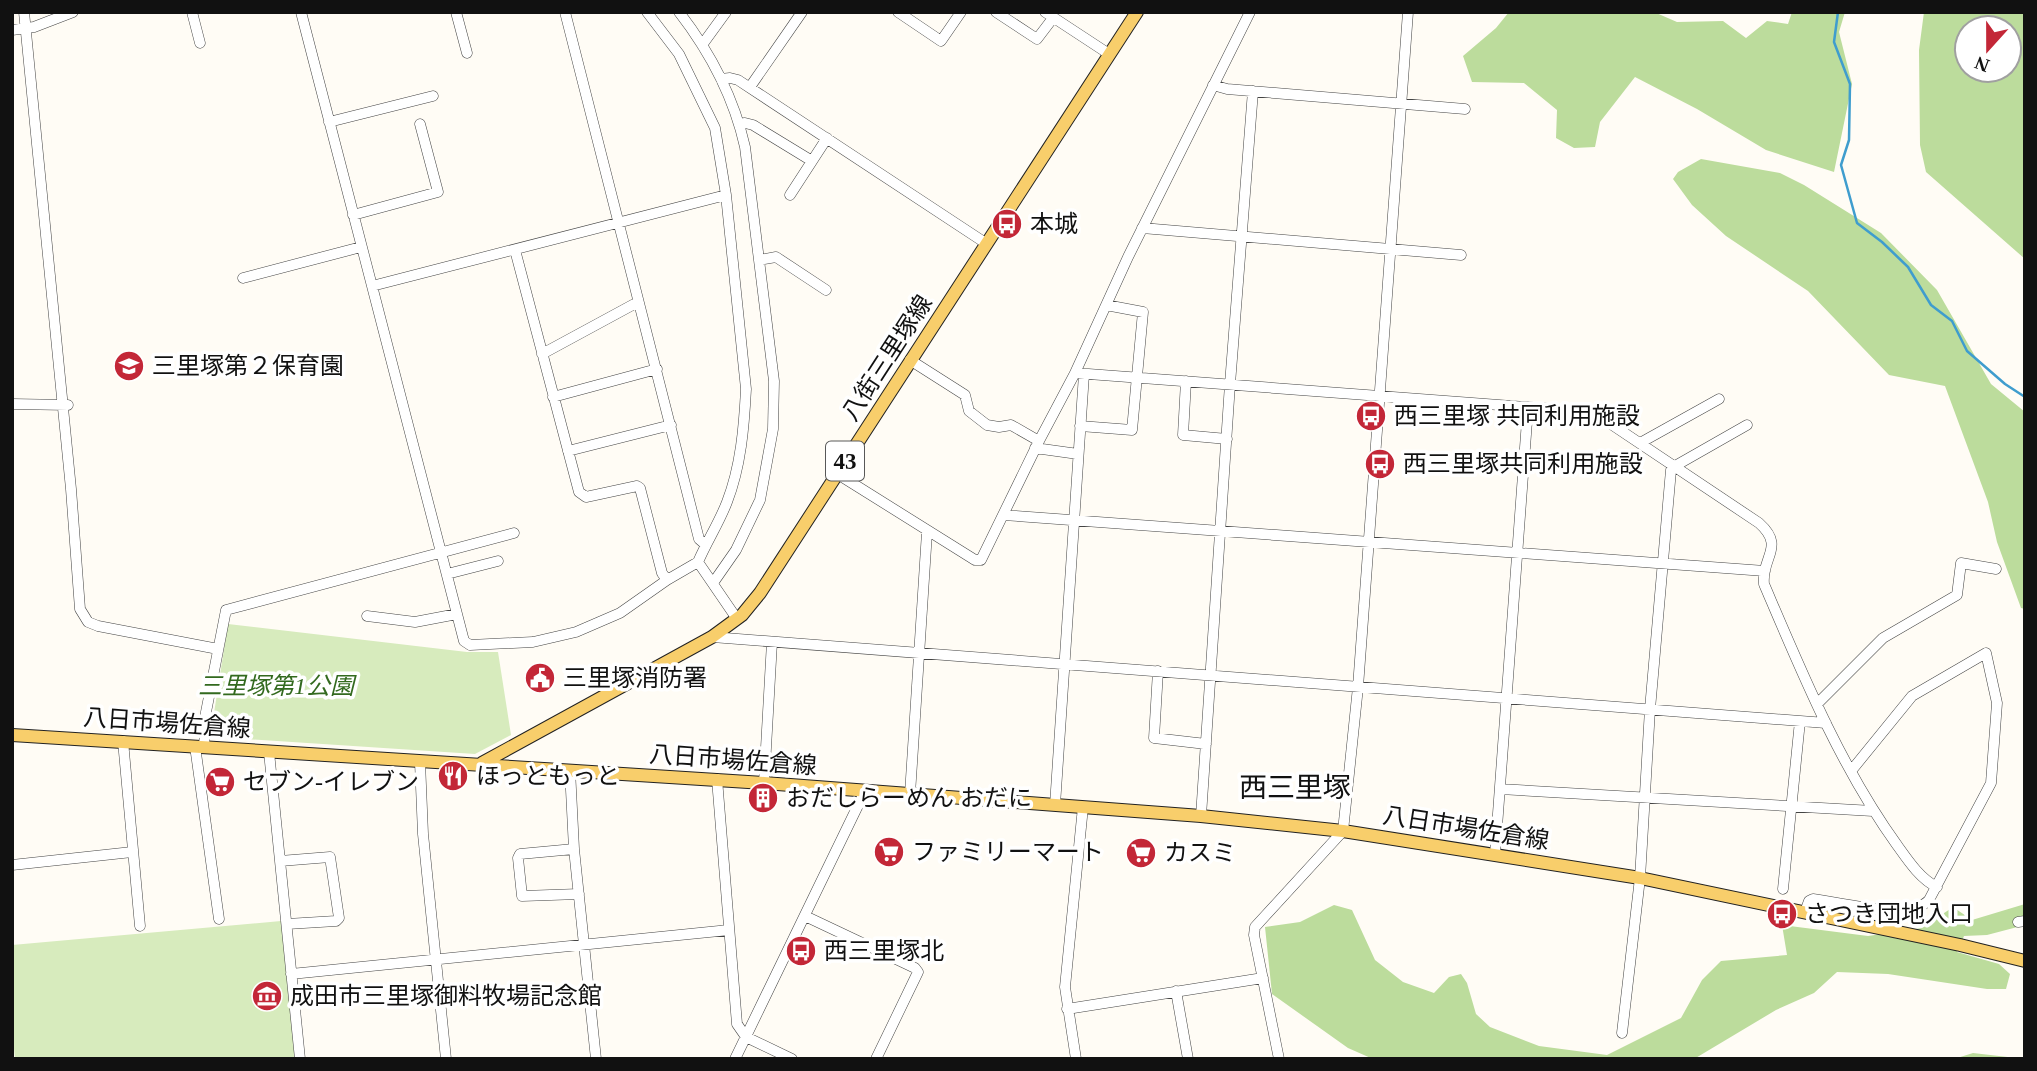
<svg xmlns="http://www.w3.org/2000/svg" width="2037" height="1071" viewBox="0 0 2037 1071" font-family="'Times New Roman','Noto Sans JP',serif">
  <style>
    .green { fill: #d7ebbd }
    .forest { fill: #bcdc9c; fill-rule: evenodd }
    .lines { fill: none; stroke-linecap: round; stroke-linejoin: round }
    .stream { stroke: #3f9dce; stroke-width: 2.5 }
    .minor-casing { stroke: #444; stroke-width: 11 }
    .major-casing { stroke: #222; stroke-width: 14 }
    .minor { stroke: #fff; stroke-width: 10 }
    .major { stroke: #f8ce6b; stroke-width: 12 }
    .labels { text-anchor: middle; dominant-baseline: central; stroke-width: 7; stroke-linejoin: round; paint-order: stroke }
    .shield { fill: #fff; stroke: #585858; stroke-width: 2 }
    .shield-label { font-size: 23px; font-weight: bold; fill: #111 }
    .poi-label { font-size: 24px; fill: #111; stroke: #fff; text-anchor: start }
    .street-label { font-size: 24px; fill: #111; stroke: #fff }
    .park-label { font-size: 24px; font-style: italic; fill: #336a1f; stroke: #fff }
    .quarter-label { font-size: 28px; fill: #111; stroke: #fff }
  </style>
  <rect width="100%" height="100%" fill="#fffcf5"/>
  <!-- green -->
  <path class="green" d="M228,624l239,28h31l13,83 -36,19 -261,-17 -3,-5z
    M281,921l15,138h-281l-3,-31v-83z"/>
  <!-- forest -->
  <path class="forest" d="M1509,12h145l23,10 46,-1 23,17 21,-17 21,3 4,-12h53l-6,20 13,52 -18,88 -68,-22 -69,-41 -62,-32 -35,45 -5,25 -21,1 -18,-10 1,-28 -33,-27 -52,-1 -9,-26 33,-28z
    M1924,12h101v247l-99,-87 -6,-27 -1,-95zM2009,28v42h-42v-42z
    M1701,159l79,14 24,12 77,48 56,57 54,94 34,28v197l-4,-1 -24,-66 -9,-40 -43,-116 -56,-11 -81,-84 -82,-55 -34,-31 -19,-26 5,-7z
    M2025,904v21l-38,10 -23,1 -7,16 42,12 11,10 -4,15h-19l-99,-15 -51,-2 -23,21 -38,17 -82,49h-321l-25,-11 -76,-54 -7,-67 35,-5 34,-17 18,5 23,50 28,22 31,11 15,-16 12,-3 6,9 9,31 14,13 49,19 68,9 74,-37 21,-38 19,-19 66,-6 -5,-30 86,11 54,-8 31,-21 19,13z
    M1973,1053l52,6h-71z"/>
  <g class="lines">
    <!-- stream -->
    <path class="stream" d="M1838,12l-4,30 16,42 -1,56 -8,25 16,58 25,19 26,25 23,38 21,16 15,30 38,33 20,13"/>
    <!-- minor casing -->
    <g class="minor-casing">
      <path id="minor" d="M24,12l47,477 9,120 8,13 10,4 120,23
        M192,12l8,31
        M301,12l163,629 6,4 63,-3 43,-10 44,-19 47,-33 31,-18
        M456,12l11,41
        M565,12l134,527 7,6
        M647,12l32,42 36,74 11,67 20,194c-2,38 -5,77 -19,113 -8,21 -20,39 -29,60l39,57
        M679,12c31,40 55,86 66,135l29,234 -1,48 -13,71 -24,50 -23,33
        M898,12l43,29 20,-29
        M996,12l41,27 16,-21
        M1045,12l64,42
        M12,30l22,-3 39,-15
        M702,45l24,-33
        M721,79l9,-1 8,2 249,164
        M1213,85l14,4 238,20
        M750,87l52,-75
        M329,122l104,-26
        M740,124l5,-1 8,2 59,36
        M790,195l37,-57
        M353,215l85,-23 -18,-68
        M1142,228l319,27
        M515,250l64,242 7,5 51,-11 3,2 22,85 5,7
        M759,260l17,-3 50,33
        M243,278l118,-31
        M372,286l354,-91
        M542,354l96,-52
        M910,360l55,35 4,16 18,14 12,2 12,-2 28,16
        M1075,373l518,39 166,111c27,24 2,34 5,61 38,89 76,182 133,261 10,14 23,34 40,42
        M1186,381l-3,54 44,4
        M553,397l104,-28
        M12,404l56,1
        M1080,426l52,4 11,-118 -37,-7
        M1640,443l79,-44
        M1035,448l43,6
        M568,451l103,-26
        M836,473l139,87h6l58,-119 36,-68 53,-116 122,-245
        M1003,515l762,56
        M447,574l51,-13
        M367,616l48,6 42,-8
        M712,637l1114,86
        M1158,671l-4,67 52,6
        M1818,703l65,-65 74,-43 4,-32 35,6
        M123,741l17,185
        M195,746l24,173
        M204,747l2,-35 20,-102 288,-77
        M269,752l31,307
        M420,762l3,72 23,225
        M570,770l4,79 22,210
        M717,779l20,245 9,13 46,22
        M764,783l8,-141
        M1500,789l373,22
        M910,794l17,-262
        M1055,805l29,-431
        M1201,816l29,-432 23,-293
        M574,849l-54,5 -2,4 4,38 57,-2
        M1495,854l33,-447
        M280,861l50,-4 9,61 -3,3 -49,3
        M12,865l120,-13
        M1783,889l17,-168
        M1805,912l4,-11 4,-2c26,3 97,22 116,1l62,-117 6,-80 -11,-50 -74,43 -61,75
        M805,916l110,52 3,4 -42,87
        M2018,922l7,-1
        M291,974l438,-44
        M1176,991l12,68
        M1067,1009l196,-31
        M1622,1033l18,-155 10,-169 21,-239 4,-4 72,-41
        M735,1059l130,-268
        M1076,1059l-11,-72 18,-180
        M1279,1059l-25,-124 1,-8 88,-96 15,-144 50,-675"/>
    </g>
    <!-- major casing -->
    <g class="major-casing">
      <path id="major" d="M12,735l752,48 437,33 142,15 297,47 320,67 65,16
        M482,763l230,-126 30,-22 18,-22 377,-581"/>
    </g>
    <!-- minor -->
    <use href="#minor" class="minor"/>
    <!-- major -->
    <use href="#major" class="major"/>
  </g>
  <!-- icons -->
  <defs>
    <g id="bus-disc" transform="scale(1.575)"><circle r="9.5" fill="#c32737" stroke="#fff"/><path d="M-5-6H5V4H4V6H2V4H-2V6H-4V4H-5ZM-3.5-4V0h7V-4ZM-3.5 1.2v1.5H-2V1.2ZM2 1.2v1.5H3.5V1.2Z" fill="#fff"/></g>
    <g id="school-disc" transform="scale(1.575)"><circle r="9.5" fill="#c32737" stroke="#fff"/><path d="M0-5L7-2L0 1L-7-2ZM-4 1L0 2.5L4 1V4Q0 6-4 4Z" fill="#fff"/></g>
    <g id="civic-disc" transform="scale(1.575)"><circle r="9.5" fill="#c32737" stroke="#fff"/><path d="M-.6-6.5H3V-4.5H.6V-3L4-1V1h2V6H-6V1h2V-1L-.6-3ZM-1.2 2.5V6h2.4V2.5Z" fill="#fff"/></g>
    <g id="restaurant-disc" transform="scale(1.575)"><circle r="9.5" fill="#c32737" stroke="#fff"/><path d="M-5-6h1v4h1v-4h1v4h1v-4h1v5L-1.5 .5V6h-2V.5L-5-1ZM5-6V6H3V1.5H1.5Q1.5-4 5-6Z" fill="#fff"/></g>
    <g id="supermarket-disc" transform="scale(1.575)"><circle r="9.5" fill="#c32737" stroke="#fff"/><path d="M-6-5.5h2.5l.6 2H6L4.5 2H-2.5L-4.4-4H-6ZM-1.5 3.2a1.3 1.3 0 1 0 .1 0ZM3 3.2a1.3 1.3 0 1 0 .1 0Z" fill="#fff"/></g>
    <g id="building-disc" transform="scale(1.575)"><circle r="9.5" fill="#c32737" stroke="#fff"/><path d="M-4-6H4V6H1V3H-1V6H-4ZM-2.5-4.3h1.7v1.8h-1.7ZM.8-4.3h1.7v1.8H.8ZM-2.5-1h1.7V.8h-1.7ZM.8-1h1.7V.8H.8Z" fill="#fff"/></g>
    <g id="museum-disc" transform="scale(1.575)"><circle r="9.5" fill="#c32737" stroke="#fff"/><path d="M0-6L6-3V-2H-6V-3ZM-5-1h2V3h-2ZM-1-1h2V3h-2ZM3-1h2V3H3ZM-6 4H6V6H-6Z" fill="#fff"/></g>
  </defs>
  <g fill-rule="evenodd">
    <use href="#bus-disc" x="1007" y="224"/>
    <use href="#school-disc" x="129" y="366"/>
    <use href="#bus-disc" x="1371" y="416"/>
    <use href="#bus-disc" x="1380" y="464"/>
    <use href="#civic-disc" x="540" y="678"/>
    <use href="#restaurant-disc" x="453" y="776"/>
    <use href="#supermarket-disc" x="220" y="782"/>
    <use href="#building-disc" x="763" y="798"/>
    <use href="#supermarket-disc" x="889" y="852"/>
    <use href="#supermarket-disc" x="1141" y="853"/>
    <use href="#bus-disc" x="1782" y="914"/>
    <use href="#bus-disc" x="801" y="951"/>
    <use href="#museum-disc" x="267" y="996"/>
  </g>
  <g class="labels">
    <!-- shield labels -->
    <rect class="shield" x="826" y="441.5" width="38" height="39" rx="5"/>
    <g class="shield-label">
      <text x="845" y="461">43</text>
    </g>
    <!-- poi labels -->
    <g class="poi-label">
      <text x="1030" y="224">本城</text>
      <text x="152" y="366">三里塚第２保育園</text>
      <text x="1394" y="416">西三里塚 共同利用施設</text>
      <text x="1403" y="464">西三里塚共同利用施設</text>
      <text x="563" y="678">三里塚消防署</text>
      <text x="476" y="776">ほっともっと</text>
      <text x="243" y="782">セブン-イレブン</text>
      <text x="786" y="798">おだしらーめん おだに</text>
      <text x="912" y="852">ファミリーマート</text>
      <text x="1164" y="853">カスミ</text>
      <text x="1805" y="914">さつき団地入口</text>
      <text x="824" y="951">西三里塚北</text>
      <text x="290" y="996">成田市三里塚御料牧場記念館</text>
    </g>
    <!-- street labels -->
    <g class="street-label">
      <text transform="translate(887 358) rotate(-57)">八街三里塚線</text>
      <text transform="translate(167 723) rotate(4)">八日市場佐倉線</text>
      <text transform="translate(733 760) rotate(4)">八日市場佐倉線</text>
      <text transform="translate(1466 828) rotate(9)">八日市場佐倉線</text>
    </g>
    <!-- park labels -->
    <g class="park-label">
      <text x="276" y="686">三里塚第1公園</text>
    </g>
    <!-- quarter labels -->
    <g class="quarter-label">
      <text x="1295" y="787">西三里塚</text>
    </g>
  </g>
  <!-- border -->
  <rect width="2037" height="1071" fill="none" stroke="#111111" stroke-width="28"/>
  <!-- north arrow -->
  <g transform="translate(1988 49) rotate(201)"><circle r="33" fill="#ffffff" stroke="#a0a0a0" stroke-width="2"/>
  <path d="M0-5L12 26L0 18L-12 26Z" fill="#c32737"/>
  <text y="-10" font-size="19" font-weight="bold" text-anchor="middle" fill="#111111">N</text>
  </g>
</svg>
